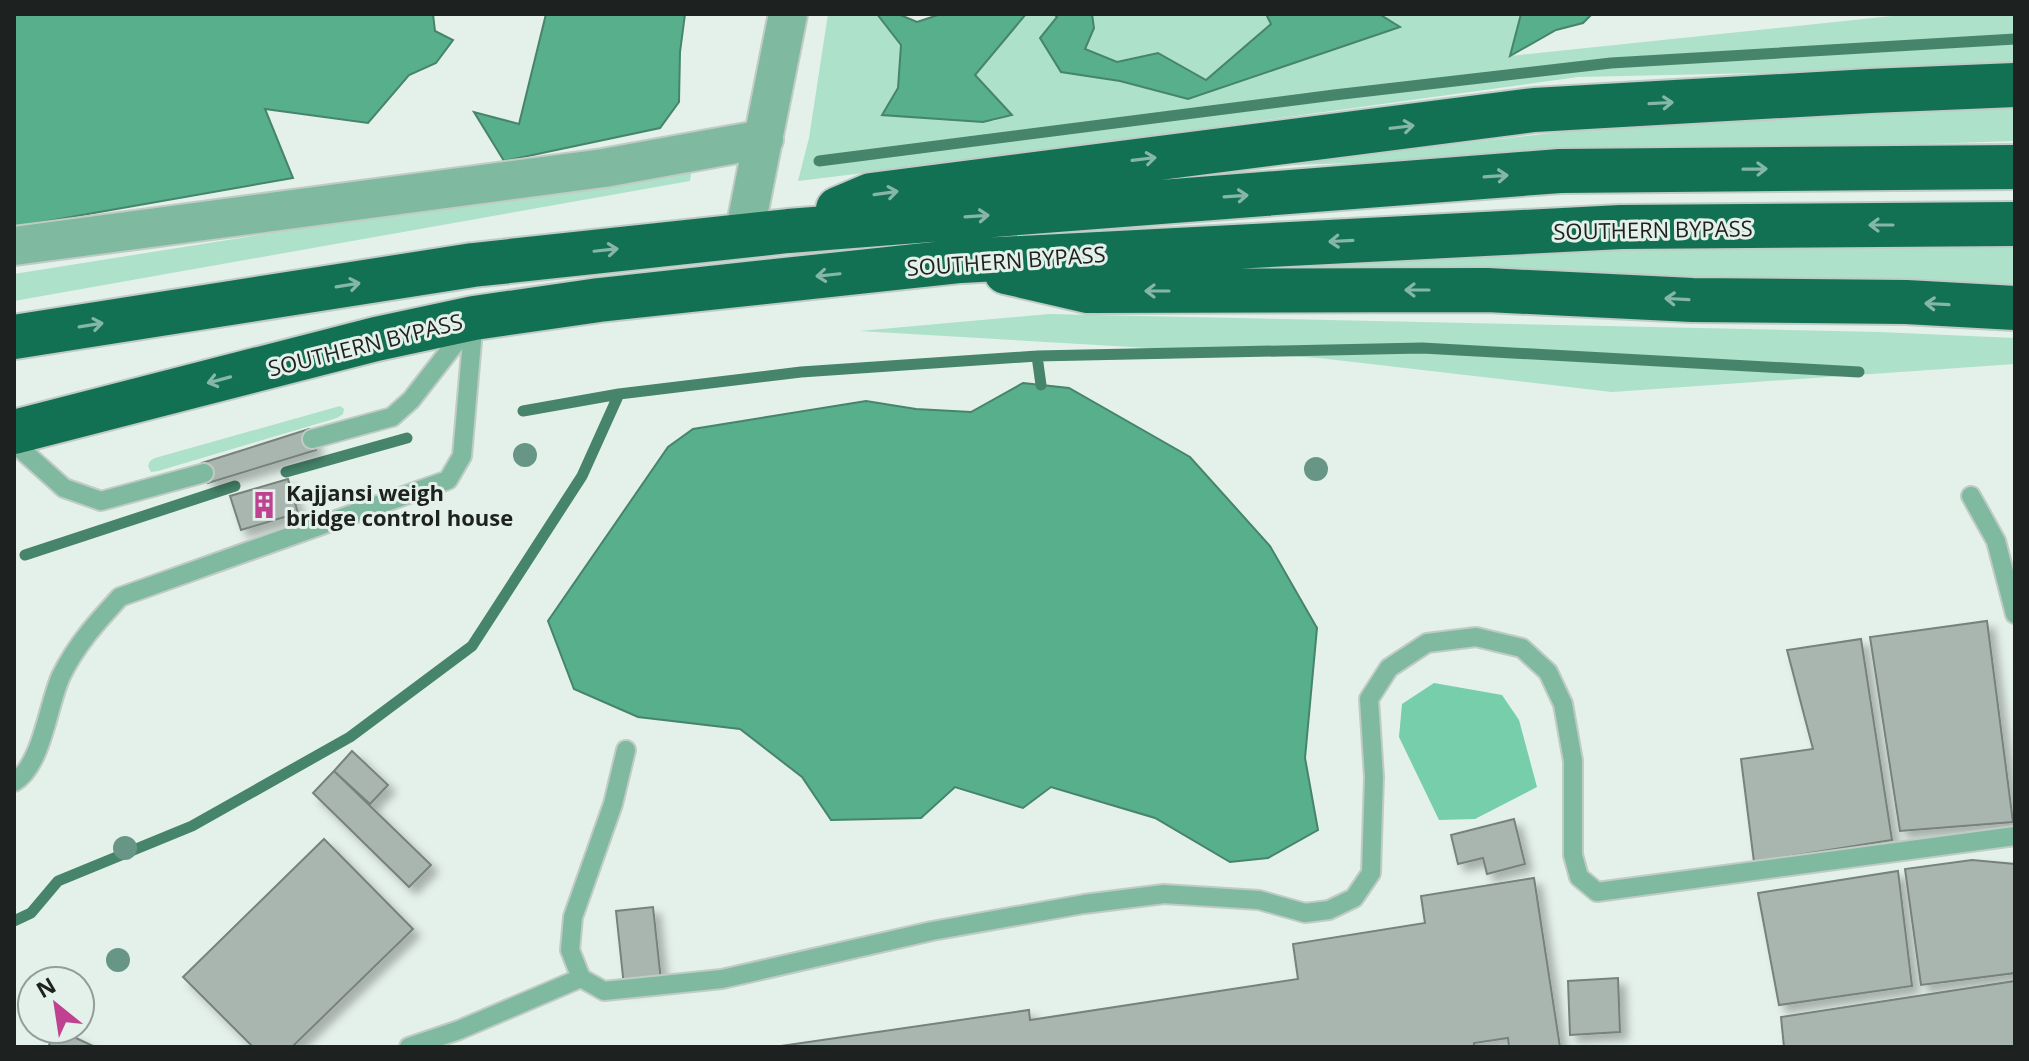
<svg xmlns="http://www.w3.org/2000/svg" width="2029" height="1061" viewBox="0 0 2029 1061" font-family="'Open Sans',sans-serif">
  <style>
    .green { fill: #ade1c9 }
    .forest { fill: #76ceaa }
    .water { fill: #57af8c; stroke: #46846b; stroke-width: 2 }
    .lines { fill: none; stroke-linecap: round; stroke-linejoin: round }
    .stream { stroke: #46846b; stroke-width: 11 }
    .building { fill: #a9b5af; stroke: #77827c; stroke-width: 2; filter: url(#shadow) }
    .lane-casing { stroke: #c0cbc5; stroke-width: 22 }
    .street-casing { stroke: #c0cbc5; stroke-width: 42 }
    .highway-casing { stroke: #c0cbc5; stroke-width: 48 }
    .lane { stroke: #7fbaa0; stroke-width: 18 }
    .street { stroke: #7fbaa0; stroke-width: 38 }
    .highway { stroke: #137153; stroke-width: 44 }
    .tree { fill: #679686 }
    .oneway { stroke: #86b7a6 }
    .labels { text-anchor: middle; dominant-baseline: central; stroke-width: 6; stroke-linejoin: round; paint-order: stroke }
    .street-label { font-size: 22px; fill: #1d211f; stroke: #e4f0ea }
    .poi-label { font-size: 22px; font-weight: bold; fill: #1d211f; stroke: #e4f0ea; text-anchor: start }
  </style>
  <defs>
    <filter id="shadow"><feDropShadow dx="7" dy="7" stdDeviation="4" flood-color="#0004"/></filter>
  </defs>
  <rect width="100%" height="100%" fill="#e4f0ea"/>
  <!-- green -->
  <path class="green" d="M828,14h49l24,31 -3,43 -15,27 111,6 18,-7 -37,-38 51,-62h28l4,2 3,56 59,9 68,18 211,-72 -20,-13h142l-11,42 401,-42h104v53l-437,10 -542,75 -238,29 11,-43z
    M1092,14h174l5,9 -65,57 -48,-27 -41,9 -33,-13 10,-21z
    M2015,106v35l-756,25 303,-34z
    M692,166l-2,15 -676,120v-27z
    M1639,242l376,4v47l-293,-15 -546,-12z
    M1049,314l830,18 136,6v26l-403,28 -293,-34 -460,-27z
    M340,406l4,3 -1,5 -6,4 -179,53 -7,1 -3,-6 2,-5 5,-3z"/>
  <!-- forest -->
  <path class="forest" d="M1434,683l68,12 17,25 18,67 -62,32 -36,1 -40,-83 3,-33z"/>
  <!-- water -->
  <path class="water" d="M14,14h419l2,17 18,9 -17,23 -27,12 -41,48 -103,-14 28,69 -279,49z
    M546,14h139l-5,38 -1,50 -19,26 -156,33 -30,-49 45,12z
    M877,14h21l19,8 24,-8h85l-51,61 37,40 -29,7 -101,-7 16,-27 3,-43z
    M1054,14h38l2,14 -9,21 32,13 41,-9 48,27 65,-56 -5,-10h113l21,13 -212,72 -68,-18 -59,-9 -21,-34 17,-21z
    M1521,14h71l-9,9 -27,7 -46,26z
    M1023,383l46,5 121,69 80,89 47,82 -12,130 13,72 -50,28 -38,4 -75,-44 -104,-31 -28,21 -68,-21 -34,31 -90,2 -29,-43 -62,-48 -102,-12 -64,-28 -26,-68 120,-174 25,-18 173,-28 50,8 55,3z"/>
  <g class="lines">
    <!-- stream -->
    <path class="stream" d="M819,161l515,-66 277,-32 404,-24
      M1041,385l-4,-29 385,-8 437,24
      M523,411l96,-17 182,-22 236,-16
      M286,472l121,-34
      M25,555l210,-69
      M14,921l17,-8 27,-32 134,-55 158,-89 122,-91 110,-170 37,-82"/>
  </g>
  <!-- building -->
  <path class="building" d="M309,429l7,21 -108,33 -6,-20z
    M288,479l10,34 -57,17 -11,-34z
    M1987,621l26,201 -113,9 -30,-194z
    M1861,639l31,201 -138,22 -13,-103 72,-10 -26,-99z
    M352,751l36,34 -18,19 -36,-33z
    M334,771l97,94 -22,22 -96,-94z
    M1514,819l11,45 -38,10 -4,-16 -25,6 -7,-29z
    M324,839l89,90 -121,118h-39l-70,-70z
    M1972,860l43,4v109l-94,12 -16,-116z
    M1898,871l14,115 -133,19 -21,-112z
    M1534,878l26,169h-51l-1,-9 -34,5v4h-700l255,-37 1,10 268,-41 -5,-35 132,-21 -4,-27z
    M653,907l8,74 -37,5 -8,-75z
    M1618,978l2,54 -50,3 -2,-54z
    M2015,981v66h-231l-3,-30z
    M57,1029l38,18h-47z"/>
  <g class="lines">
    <!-- lane casing -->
    <g class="lane-casing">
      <path id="lane" d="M312,439l80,-22 19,-17 57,-73
        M14,443l50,45 37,13 103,-28
        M1971,496l25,45 19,73
        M626,750l-13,54 -40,113 -3,33 11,28 23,13 118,-12 210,-48 152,-27 80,-10 95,6 46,13 24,-3 25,-12 17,-25 3,-96 -5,-78 20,-31 38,-25 49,-6 46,11 26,24 15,32 10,57v94l6,22 18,15 418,-56
        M14,782c28,-16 34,-78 47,-106 15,-31 36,-54 59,-79l328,-117 14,-24 12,-138
        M409,1047l50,-17 122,-52"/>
    </g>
    <!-- street casing -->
    <g class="street-casing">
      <path id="street" d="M744,235l44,-221
        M14,246l590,-78 160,-29"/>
    </g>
    <!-- highway casing -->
    <g class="highway-casing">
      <path id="highway" d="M838,209l33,-14 663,-85 336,-19 145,-6
        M1006,272l82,19 399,-1 205,10 214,2 109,6
        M14,337l459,-72 315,-34 772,-60 455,-4
        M14,432l362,-93 98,-21 125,-18 362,-39 660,-34 394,-3"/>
    </g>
    <!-- lane -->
    <use href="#lane" class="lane"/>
    <!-- street -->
    <use href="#street" class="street"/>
    <!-- highway -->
    <use href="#highway" class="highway"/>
  </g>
  <!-- trees -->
  <g class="tree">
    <circle cx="525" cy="455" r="12"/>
    <circle cx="1316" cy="469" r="12"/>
    <circle cx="125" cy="848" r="12"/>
    <circle cx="118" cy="960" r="12"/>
  </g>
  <!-- one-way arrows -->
  <defs><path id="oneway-shaft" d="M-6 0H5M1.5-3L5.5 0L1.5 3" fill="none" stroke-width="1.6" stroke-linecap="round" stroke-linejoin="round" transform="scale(2)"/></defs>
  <g class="oneway">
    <use href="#oneway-shaft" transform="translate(1661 103) rotate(-3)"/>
    <use href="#oneway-shaft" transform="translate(1402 127) rotate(-7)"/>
    <use href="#oneway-shaft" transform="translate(1144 159) rotate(-7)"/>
    <use href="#oneway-shaft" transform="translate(1755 169) rotate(-1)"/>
    <use href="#oneway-shaft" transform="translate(1496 176) rotate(-4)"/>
    <use href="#oneway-shaft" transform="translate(886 193) rotate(-8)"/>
    <use href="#oneway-shaft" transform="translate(1236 196) rotate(-4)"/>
    <use href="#oneway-shaft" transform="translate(977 216) rotate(-4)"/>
    <use href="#oneway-shaft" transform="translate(1881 225) rotate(180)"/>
    <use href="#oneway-shaft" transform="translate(1341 241) rotate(177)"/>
    <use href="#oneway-shaft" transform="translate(606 250) rotate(-6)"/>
    <use href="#oneway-shaft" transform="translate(828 275) rotate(174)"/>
    <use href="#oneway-shaft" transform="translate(348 285) rotate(-9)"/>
    <use href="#oneway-shaft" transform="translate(1417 290) rotate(180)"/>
    <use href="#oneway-shaft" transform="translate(1157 291) rotate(180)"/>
    <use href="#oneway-shaft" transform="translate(1677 299) rotate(-177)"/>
    <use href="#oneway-shaft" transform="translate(1937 304) rotate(-177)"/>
    <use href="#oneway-shaft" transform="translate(91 325) rotate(-9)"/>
    <use href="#oneway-shaft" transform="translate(219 380) rotate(165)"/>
  </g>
  <!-- icons -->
  <defs>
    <g id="building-bare" transform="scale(2.16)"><path d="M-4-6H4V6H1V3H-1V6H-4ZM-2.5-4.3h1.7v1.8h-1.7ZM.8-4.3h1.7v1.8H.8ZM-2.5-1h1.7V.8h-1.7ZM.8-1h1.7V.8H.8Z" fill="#bf4291" stroke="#e4f0ea" stroke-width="2.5" paint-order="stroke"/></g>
  </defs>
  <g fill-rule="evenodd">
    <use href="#building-bare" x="264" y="505"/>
  </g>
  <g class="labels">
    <!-- street labels -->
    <g class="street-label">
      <text transform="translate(1653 229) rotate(-1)">SOUTHERN BYPASS</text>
      <text transform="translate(1006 260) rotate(-4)">SOUTHERN BYPASS</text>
      <text transform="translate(365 344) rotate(-14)">SOUTHERN BYPASS</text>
    </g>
    <!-- poi labels -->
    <g class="poi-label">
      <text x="286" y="492">Kajjansi weigh<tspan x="286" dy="25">bridge control house</tspan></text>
    </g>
  </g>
  <!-- border -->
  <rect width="2029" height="1061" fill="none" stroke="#1d211f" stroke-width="32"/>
  <!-- north arrow -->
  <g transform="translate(56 1005) rotate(330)"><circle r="38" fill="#e4f0ea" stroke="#949d99" stroke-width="2"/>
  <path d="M0-6L14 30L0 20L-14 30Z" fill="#bf4291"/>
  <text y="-12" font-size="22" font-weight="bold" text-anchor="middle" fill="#1d211f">N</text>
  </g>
</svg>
